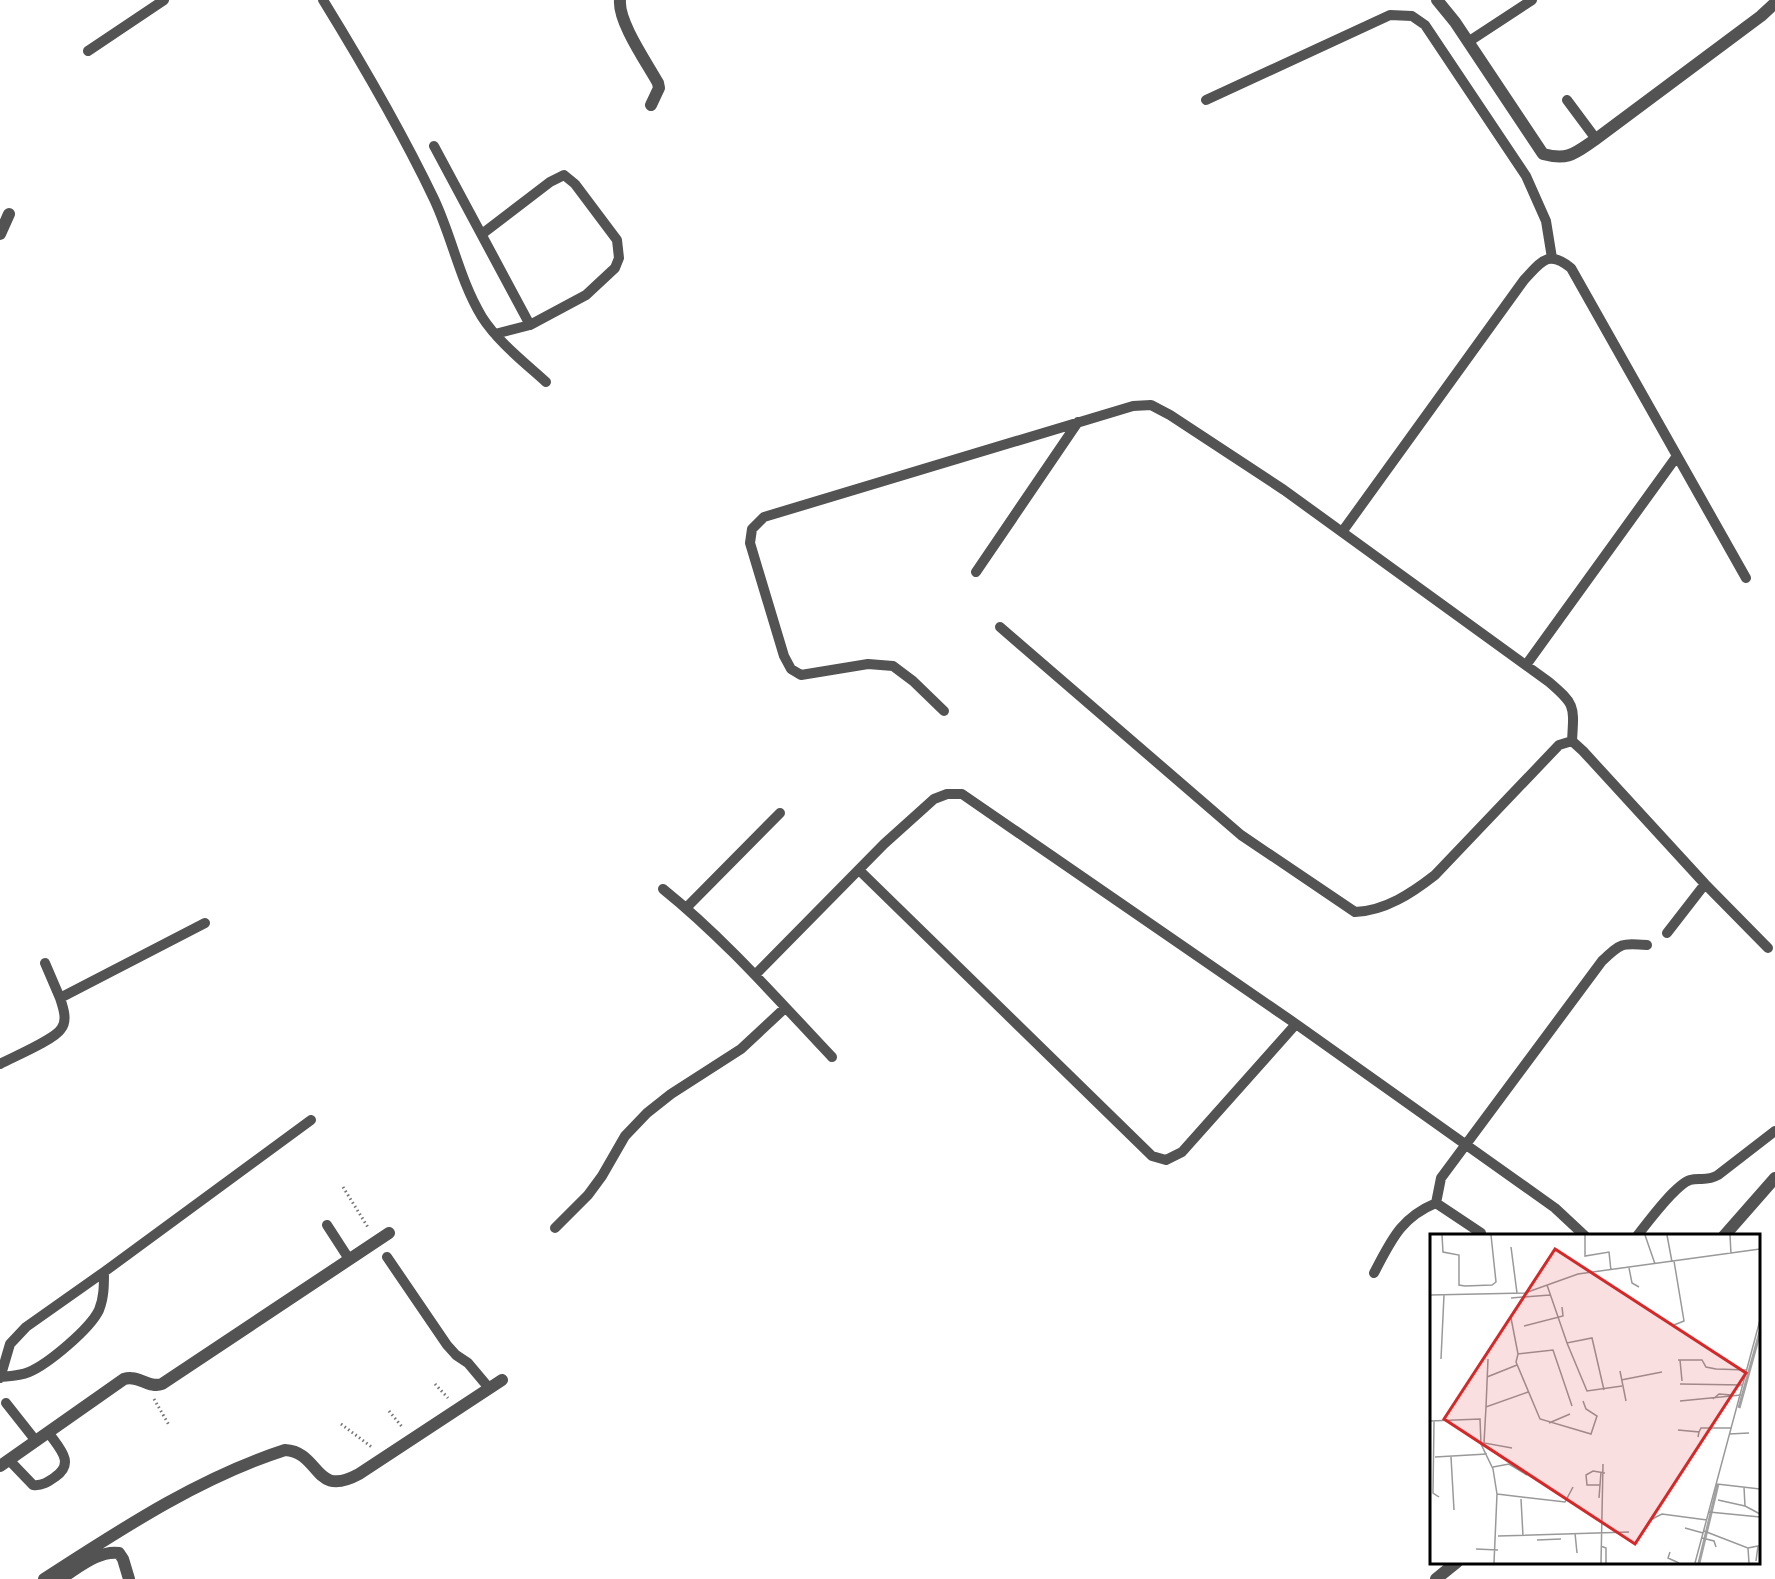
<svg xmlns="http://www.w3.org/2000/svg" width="1775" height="1579" viewBox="0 0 1775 1579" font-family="'Space Grotesk',sans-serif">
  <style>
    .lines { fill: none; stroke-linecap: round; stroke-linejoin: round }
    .path { stroke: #757575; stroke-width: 3; stroke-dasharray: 1.5 3; stroke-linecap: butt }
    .service { stroke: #535353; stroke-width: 10 }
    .minor { stroke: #535353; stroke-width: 12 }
    .tertiary { stroke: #535353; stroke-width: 12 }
    .inset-river { fill: none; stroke: #a1a1a1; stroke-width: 3 }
    .inset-road { fill: none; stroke: #999; stroke-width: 1.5 }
    .view { fill: #d62828; fill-opacity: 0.15; stroke: #d62828; stroke-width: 3 }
    .inset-edge { fill: none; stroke: #000; stroke-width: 3 }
  </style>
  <rect width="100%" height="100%" fill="#fff"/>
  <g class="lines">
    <!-- path -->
    <path class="path" d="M343,1187l26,42
      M435,1384l13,14
      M154,1399l15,26
      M389,1411l14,17
      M341,1424l32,24"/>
    <!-- service -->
    <path class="service" d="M323,0c40,65 78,130 111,199 18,38 26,82 48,118 16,25 42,45 64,65
      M1468,42l64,-42
      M88,51l76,-51
      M1206,100l184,-85 22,1 13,9 101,151 20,45 6,37
      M1567,100l29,39
      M434,146l96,179
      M482,234l68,-52 14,-7 11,9 42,56 2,18 -4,10 -29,27 -56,30 -35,9
      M1342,532l182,-252c17,-18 24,-31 47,-12l175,310
      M976,572l102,-150
      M1000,627l241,208 114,77c30,-1 57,-19 80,-37l124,-130 13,-4 11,10 122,133 63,64
      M1526,665l151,-209
      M944,711l-31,-30 -20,-15 -25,-2 -67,11 -10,-6 -7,-13 -34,-113 2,-14 12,-12 369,-111 18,-1 19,10 114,75 265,192c27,23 25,24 23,59
      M859,870l293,286 14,4 16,-8 114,-128 259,184 30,28
      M663,889c62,50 115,111 169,168
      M686,908l94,-95
      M1667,933l38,-49
      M45,963l15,35 145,-75
      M755,975l129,-131 50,-45 13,-5h15l334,230
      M0,1064c13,-7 54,-24 61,-35 7,-8 2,-22 -1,-31
      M327,1225l22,34
      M555,1228l33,-33 14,-19 23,-40 22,-23 24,-19 70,-45 44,-41
      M1481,1233l-45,-30 5,-25 161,-217c19,-18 19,-18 45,-16
      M1637,1236c11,-14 38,-51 53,-56 10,-3 16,2 28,-5l57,-44
      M387,1257l60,88 9,10 12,8 21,25
      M1374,1273c17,-32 26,-55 62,-70
      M1,1377c10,-1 18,-1 28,-5 19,-8 61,-43 70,-62 5,-12 5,-25 5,-38
      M0,1378l10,-34 16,-17 78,-55 207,-152
      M6,1403l30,38
      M9,1460l24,25c9,1 15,-3 22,-8 21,-14 4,-29 -7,-45"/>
    <!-- minor -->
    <path class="minor" d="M620,0c-2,22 27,63 38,83l1,5 -8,17
      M1437,0l18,22 88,132c26,7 32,-1 53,-15l165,-123 14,-13
      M0,234l9,-20
      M0,1466l124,-87c14,-5 25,10 38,5l227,-151
      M44,1579c76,-49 154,-101 241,-129 36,2 28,49 74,24l143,-94
      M60,1579c17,-10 38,-29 59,-26l4,6 6,20"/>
    <!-- tertiary -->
    <path class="tertiary" d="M1724,1236l51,-58
      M1436,1579l21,-17"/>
  </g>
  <!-- overview -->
  <g transform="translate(1430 1234)">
    <rect width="330" height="330" fill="#fff"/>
    <path class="inset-river" d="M309,174l21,-76M269,329l19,-79"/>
    <path class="inset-road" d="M12,1l1,17 16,3v30l6,1 27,-1 4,-3 -5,-47M155,1v21l24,-4 2,19M215,1l10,29M237,1l5,27M300,1l1,19M81,13l6,46M244,27l10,60 -10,4M199,34l3,15 7,4M117,51l20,58 25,-5 12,52M0,61l95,-2 53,-19 182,-25M81,64l39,-3M81,84l7,36 35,-4 19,56M94,92l39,-10 -1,-9M137,109l20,48 35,-5M88,120l-2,8 24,57 51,15 6,-18 -11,-7 -3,-8M11,125l3,-64M58,125l-2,48 42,-15M248,126h24l4,7 10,2 31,1M250,126l2,21M190,137l6,30M57,143l30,-12M191,146l41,-8M250,150l63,1M283,165l6,-5 13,1M250,167l61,-6M56,173l-2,36 28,5M0,187l50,-2 1,25 12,25 4,25 -3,69M4,187l-1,72 6,4M119,189l21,-9M248,196l21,2 -1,5M269,198l2,-4h30M299,200l20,-1M5,223l52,-3M21,223l3,53M63,233l16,-3 18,11M287,250l43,5M170,251h-13l-1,-10 7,-4 12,2M314,253l1,19 15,8M67,260l68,8 8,-15M169,264l2,-26M91,265l2,37M288,266l27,6M279,278l51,5M220,286l12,-6 45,6M255,294l18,5M274,297l44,17 1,15M145,299l2,20M68,302l131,-4M272,304l12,3 2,6M107,306l24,-1M171,312l5,2v15M318,314l10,-2 -2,15M46,315l22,1M240,318l-2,6 11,5M171,329l2,-99M265,329l65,-243"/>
    <path class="view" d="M125,15l191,124 -111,171 -191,-125z"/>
    <rect width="330" height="330" class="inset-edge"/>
  </g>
</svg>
